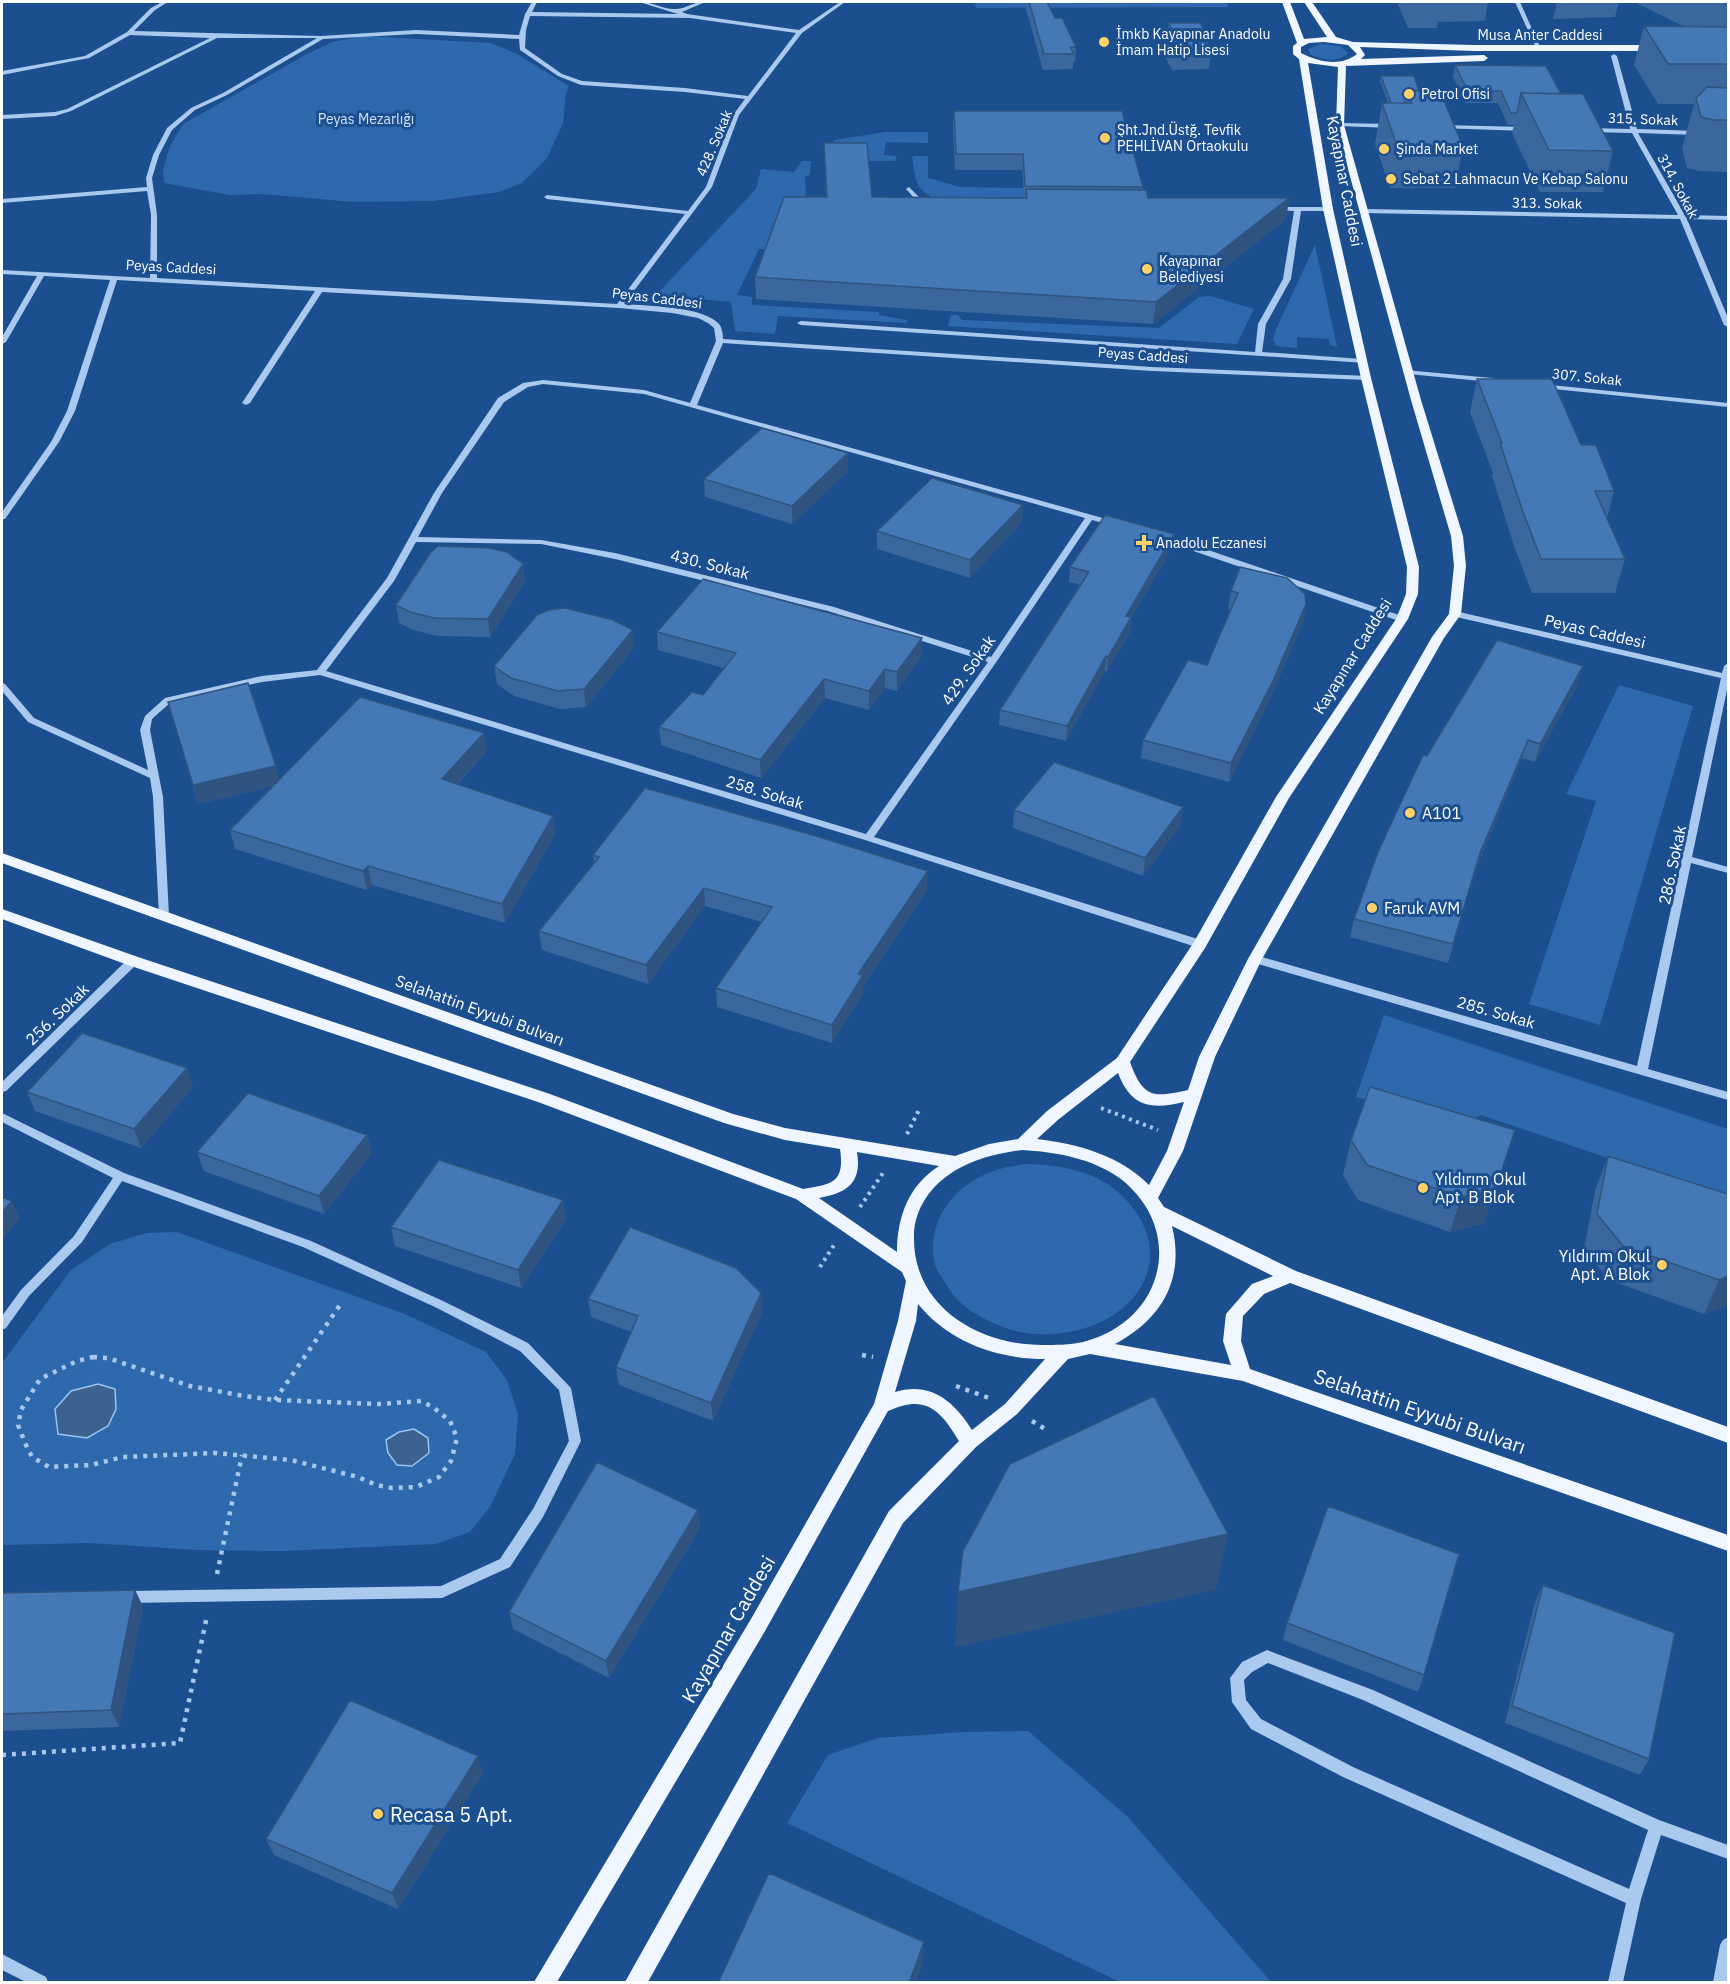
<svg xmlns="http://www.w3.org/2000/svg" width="1730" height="1984" viewBox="0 0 1730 1984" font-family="'IBM Plex Sans',sans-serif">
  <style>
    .green { fill: #2e69ad }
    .water { fill: #3c6290; stroke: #9cc4f0; stroke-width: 1.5 }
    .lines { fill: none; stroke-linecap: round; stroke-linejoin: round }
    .path-far1 { stroke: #a9c9ee; stroke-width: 4; stroke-dasharray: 3 4.5; stroke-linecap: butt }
    .path { stroke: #a9c9ee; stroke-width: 4.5; stroke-dasharray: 4 6; stroke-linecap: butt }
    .minor { fill: #a9c9ee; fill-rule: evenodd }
    .major { fill: #f0f6ff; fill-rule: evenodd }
    .wall { fill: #3a679d }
    .shaded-wall { fill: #305480 }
    .building { fill: #4478b7; stroke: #305480; stroke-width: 1.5 }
    .poi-dot { fill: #ffd166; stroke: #1b4f8f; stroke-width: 2 }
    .labels { text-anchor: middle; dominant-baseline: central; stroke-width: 6; stroke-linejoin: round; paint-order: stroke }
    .far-poi-label { font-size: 14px; fill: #fff; stroke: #1b4f8f; text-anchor: start }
    .far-street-label { font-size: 14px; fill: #fff; stroke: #1b4f8f }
    .far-park-label { font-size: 14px; fill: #cfe3fa; stroke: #1b4f8f }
    .street-label { font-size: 16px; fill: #fff; stroke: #1b4f8f }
    .poi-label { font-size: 16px; fill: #fff; stroke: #1b4f8f; text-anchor: start }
    .near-street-label { font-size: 20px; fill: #fff; stroke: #1b4f8f }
    .near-poi-label { font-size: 20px; fill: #fff; stroke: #1b4f8f; text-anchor: start }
  </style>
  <rect width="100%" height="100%" fill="#1b4f8f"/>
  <!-- green -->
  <path class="green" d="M975,2h252l1,5 -252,1z
    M363,36l128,7 26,11 52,32 -3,7 -3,30 -16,35 -25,25 -23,9 -66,9 -79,1 -92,-8 -33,1 -65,-12 -1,-13 6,-22 14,-24 124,-70 25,-12z
    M1320,44l20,2 8,7c-9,10 -27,7 -38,1l-2,-5z
    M885,132h43v11l-42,-1 -2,13 13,1 -2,5h-71l10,-21z
    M912,156h16v22l32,9 116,2 3,16 -140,-4c-25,-12 -23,-19 -27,-45z
    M802,161h9l-1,14 -5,1 1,22 -38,51h-9l-22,46 15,2v8l127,7v3l28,5v3l-129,-7 -3,18 -40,-3 -4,-29 -75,-7 100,-106 5,-20 33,3z
    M1315,245l22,102 -7,-2 -1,-6 -32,-2v11l-21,-2 -3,-7 3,-10z
    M1210,296l44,13 -17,35 -289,-18 3,-11h7l4,5 197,8 40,-31z
    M1619,685l74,21 -93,319 -71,-21 67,-203 -30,-7z
    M1384,1015l344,114v82l-20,-19 -227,-77 -23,11 -102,-29z
    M1025,1164c32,1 67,5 93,28 63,56 26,127 -49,140 -22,4 -46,3 -66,-5 -23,-9 -45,-21 -57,-43 -4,-6 -9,-13 -11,-19 -10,-43 19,-81 59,-94 9,-4 21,-5 31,-7z
    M177,1232l228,82 81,38 21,28 11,34 -3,40 -25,53 -20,25 -34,12 -154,7 -85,-1 -108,-7 -87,2v-182l69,-93 39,-26 37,-11z
    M1028,1731l99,85 144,166h-151l-333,-159 41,-68 50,-17 85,-6z"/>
  <!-- water -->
  <path class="water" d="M98,1384l17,5 1,20 -8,17 -21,12 -29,-4 -3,-25 16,-18z
    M414,1429l14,9 1,15 -17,13 -15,-1 -9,-12 -2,-13 13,-8z"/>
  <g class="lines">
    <!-- path-far1 -->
    <path class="path-far1" d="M1101,1108l57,22
      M907,1134l13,-26
      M860,1207l23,-34
      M820,1267l14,-22"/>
    <!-- path -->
    <path class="path" d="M862,1355l11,2
      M93,1357l15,1 82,28 54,10 31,4 104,4 42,-3 12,6 17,14 7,17 -6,23 -12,16 -23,10 -24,1 -16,-3 -18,-8 -67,-17 -76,-7 -92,4 -32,8 -42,2 -17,-10 -7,-14 -7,-18 3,-15 19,-31 37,-18z
      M956,1386l33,12
      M275,1400l67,-98
      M1032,1421l13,8
      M217,1574l25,-119
      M2,1755l178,-12 27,-127"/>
    <!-- minor -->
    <path class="minor" d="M162,2h6l-13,8 -21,21 187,5 95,-6 103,5 6,-21 7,-12h5l-5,10 146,2 -39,-12c12,-1 23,7 35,7 10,1 19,-7 29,-7v1l-21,9 5,2 112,16 41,-28h5l-43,31 -63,82 -27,72 -88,117c23,2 81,2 96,21 2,4 3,9 3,14l429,28 217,9v4h-3l-214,-9 -429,-28 -26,62 420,117 1,2 -4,2 -22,-6 -95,141 -123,176 330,104 1,3 -1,3h-8l-331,-107 -545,-165 -58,7 -91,20 -19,17 -2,11 13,67 6,119 -1,2h-8l-1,-2 -6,-119 -3,-19 -122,-56 -26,-31v-8l3,1 29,34 114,52 -8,-40 5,-14 20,-18 97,-22 55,-6 70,-92 47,-85 64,-95 25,-15 20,-3 101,10 46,13 26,-62 -2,-13 -6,-5 -10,-5 -26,-5 -53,-5 -297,-16 -72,111 -4,2 -4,-2 73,-112 -198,-11 -42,131 -16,31 -54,77h-3v-7l49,-70 16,-31 43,-131 -66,-4 -38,66 -4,2v-7l35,-61 -35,-2v-4l148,8 1,-63 -4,-24 -145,12v-4l145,-12 -1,-9 7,-23 14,-27 24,-20 32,-15 94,-55h-100l-146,73 -16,5 -53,3v-4l53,-3 12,-3 143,-71 -80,-3 -41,23 -87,17v-4l83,-15 42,-24 24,-24zM530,16l160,2 106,15 -48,63 -63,-8 -103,-7 -20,-7 -37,-26 1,-18zM416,34l103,5 1,11 38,26 23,9 104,7 60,7 -12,16 -27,72 -18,24 -141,-16 -3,2 3,2 138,15 -68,90 -460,-26v-63l-5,-37 7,-23 13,-25 23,-20 32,-15 96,-56zM543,384l101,10 441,124 -94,139 -157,-50 -219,-54 -74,-13 -123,-3 24,-44 62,-91 24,-15zM416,542l125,2 74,15 213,52 160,51 -122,172 -540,-163 68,-90z
      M1515,2h5l21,47 -5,-1z
      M1614,54l3,2 20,73 61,2 3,2 -3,2 -60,-2 47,82 43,1v4l-41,-1 41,99v9l-4,-2 -44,-106 -316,-6 -3,-2 3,-2 314,6 -46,-82 -44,-1 -3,-2 3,-2 42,1 -19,-73z
      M1340,123l52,1 3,2 -3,2 -54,-2v-2z
      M1441,125l86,2 3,2 -3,2 -88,-3v-2z
      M909,187l10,10 14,5 -3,2 -15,-5 -9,-10z
      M1275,207h53l3,2 -3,2h-27l-10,68 -25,45 -4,28 100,7h3v4l-564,-38 -4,-2 4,-2 454,31 3,-28 25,-45 11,-68 -21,-1v-2z
      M1405,370l87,8 4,2 -4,2 -84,-8h-3z
      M1541,384l187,19v4l-184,-19 -4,-2z
      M1158,535h6l241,82 1,2 -4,3 -3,-1 -241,-82z
      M1455,611l267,62 2,-7 4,-3v22l-36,172 36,10v6l-37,-10 -43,206 80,23v8l-477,-138 -1,-3 5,-4 382,111 84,-388 -269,-62 -1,-2z
      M133,957l5,4 -1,3 -131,127 -4,1v-10l127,-124z
      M2,1113l122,60 187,68 132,60 85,42 43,45 10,53 -38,76 -33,50 -68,31 -315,5 -5,-2 -2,-4 2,-4 5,-2 314,-5 59,-27 33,-50 36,-68 -10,-51 -39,-39 -85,-44 -132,-60 -181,-66 -40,61 -53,54 -23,32 -4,2v-14l19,-26 53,-54 39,-58 -111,-56z
      M1267,1650l106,40 286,130 69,25v14l-67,-24 -20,64 -18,83h-15l18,-79 -283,-126 -92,-48 -19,-27 -2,-24 12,-16zM1268,1663l95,37 285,130 -19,59 -276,-122 -92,-48 -15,-19 -2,-20 8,-8z
      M1728,1937v45h-15l7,-37 3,-5z
      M2,1954l44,23 2,5h-22l-24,-12z"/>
    <!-- major -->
    <path class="major" d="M1282,2h8l14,37 23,-2 -23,-35h8l24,35 17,5 121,3h183l4,3 -4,3h-183l-114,-4 5,8 -4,4 123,-4 4,3 -4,3 -138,5 -2,59 77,275 42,136 3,30 -5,48 -17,24 -182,321 -47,98 -32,94 -25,47 6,9 132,64 432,156v16l-438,-160 -26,11 -21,22 -2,25 9,28 478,166v16l-485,-170 -153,-27 -22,5 -51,55 -41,33 -73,76 -255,459h-23l264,-471 70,-70c-19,-32 -34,-47 -71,-30l-123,220 -208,351h-23l217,-363 123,-215 24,-83 8,-40 -4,-9 -106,-73 -258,-97 -410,-137 -126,-46v-10l136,48 412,137 253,95c29,-5 42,-6 37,-40l-55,-9 -61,-17 -722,-260v-10l731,261 52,14 170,28 34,-12 29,-5 29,-28 70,-53 77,-116 82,-145 120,-178 10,-25 1,-27 -46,-189 -38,-169 -24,-150 -6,-5v-8l4,-3zM1324,42l24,3 9,9c-16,13 -39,8 -56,-1v-6l8,-4zM1308,63l30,4 -2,58 75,275 40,136 3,30 -5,48 -17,23 -184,322 -49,98 -11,33c-35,8 -45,8 -58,-28l75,-114 84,-150 119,-179 10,-25 1,-27 -48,-189 -38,-169zM1118,1073c13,34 33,37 66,29l-17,49 -18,34c-30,-30 -71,-41 -112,-46l22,-20zM1022,1150c34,2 70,8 99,29 66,53 42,143 -38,163 -14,3 -27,3 -41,3 -63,0 -128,-38 -128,-106 -1,-23 11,-45 28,-59 23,-19 51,-26 80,-30zM857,1152l82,14c-30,19 -42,51 -42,86l-78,-54c29,-5 43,-16 38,-46zM1172,1226l101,50 -21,8 -26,30 -3,27 8,24 -116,-21c47,-25 70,-65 57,-118zM918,1304c31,38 79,55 127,55l-40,45 -33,26c-18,-29 -42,-49 -77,-38l21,-71z"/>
  </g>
  <!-- wall -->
  <path class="wall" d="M1024,2h23l8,16 21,29 -1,15h-2v7l-30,1z
    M1397,2h91l-3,19 -47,1 -1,6h-29z
    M1557,2h62l-4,15 -62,2z
    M1634,2h94v170l-29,-1 -12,-3 -5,-20 12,-44h-36l-24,-39 10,-39h39z
    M1168,23l43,31 -2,15 -37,1 -14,-27 1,-15h9z
    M1455,65l106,29 52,57 -10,41h-63l-28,-59 2,-8h-6l-10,-22h-32l-13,-26z
    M1381,76l38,15 44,56 -8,41h-65l-15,-44 7,-41h6l-8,-22z
    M954,111l189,76v3l5,8h141l-3,21 -133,105 -397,-25 -1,-22 71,-80 -2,-54 48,54 152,1 -2,-28h-67l-2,-43z
    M1477,379l104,66 33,46 -7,27 18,41 -10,34h-83l-18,-47 -22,-70 1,-3 -23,-61z
    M848,471l-56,53 -87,-27 -1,-18z
    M1023,505l-2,18 -51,55 -93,-29v-18z
    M1174,534l-2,14 -41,70 -1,14 -23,39h-2l-39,70 -67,-16 1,-15 81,-125 -12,-3 1,-15z
    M523,564l2,18 -35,55 -53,-1 -24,-6 -14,-7 -3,-18z
    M1240,567l63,55 -33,77 -41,83 -88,-24 2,-18 64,-75 24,-55 -3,-1 3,-18z
    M657,632l265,6v18l-25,35 -12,-3 -16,22 -44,-12 -64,80 -100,-33 -2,-18 44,-32 21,-27 -66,-18z
    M634,648l-48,59 -26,2 -46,-13 -17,-12 -3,-18z
    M1578,684l-43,78 -13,-4 -47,114 -27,91 -98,-26 4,-18 73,-163z
    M168,702l111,77 208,-28 -29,33 95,32 2,18 -50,89 -133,-38 -5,5 -132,-41 -5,-19 43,-44 -75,18z
    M1183,807l-3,19 -37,50 -130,-48 1,-18z
    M593,855l334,35 -64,96v8l-31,49 -115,-36 -1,-19 46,-66 -57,-16 -57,78 -106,-34 -3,-19 55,-68z
    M187,1068l6,19 -52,61 -106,-37 -8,-19z
    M1370,1087l115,136 -35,9 -92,-32 -15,-25 8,-35z
    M367,1135l5,18 -48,61 -120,-43 -7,-19z
    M1608,1156l120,38v111l-24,9 -95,-34 -25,-31 11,-58z
    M563,1200l3,19 -45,69 -126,-42 -4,-19z
    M761,1293l1,19 -49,109 -94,-36 -3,-18 15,-35 -40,-15 -3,-18z
    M698,1510l2,18 -91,150 -96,-49 -4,-17z
    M1543,1585l106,174 -9,16 -135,-52 30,-121z
    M135,1590l8,17 -24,120 -117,4v-138z
    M1287,1623l137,52 -6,17 -135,-52z
    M483,1773l-85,136 -124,-54 -8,-16z"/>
  <!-- shaded-wall -->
  <path class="shaded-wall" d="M1289,198l-3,21 -133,105 3,-22z
    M848,453v18l-56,53v-18z
    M1023,505l-2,18 -51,55v-18z
    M1174,534l-2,14 -41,70 -1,14 -23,39 1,-14 18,-41z
    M523,564l2,18 -35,55 -2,-18z
    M1306,604l-3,18 -33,77 -41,83 2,-19z
    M633,630l1,18 -48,59 -2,-18z
    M922,638v18l-25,35v-19z
    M1106,656l-1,15 -39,70 1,-15z
    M1583,666l-5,18 -43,78 5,-18z
    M885,669v19l-16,22v-19z
    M824,679l1,19 -64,80 -1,-18z
    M484,733l3,18 -42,46 -3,-18z
    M1528,740l-6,18 -47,114 -27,91 32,-110z
    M276,766l5,18 -83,20 -5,-19z
    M1183,807l-3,19 -37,50 2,-18z
    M553,816l2,18 -50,89 -3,-19z
    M368,866l4,19 -5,5 -4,-19z
    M928,871l-1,19 -64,96v8l-31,49v-18l26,-51z
    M704,888l1,18 -57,78 -2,-19z
    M187,1068l6,19 -52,61 -7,-19z
    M367,1135l5,18 -48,61 -5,-18z
    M1496,1188l-11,35 -35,9 11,-35z
    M563,1200l3,19 -45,69 -3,-18z
    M12,1201l8,18 -18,20v-27z
    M1728,1276v29l-24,9 15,-34z
    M761,1293l1,19 -49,109 -2,-18z
    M698,1510l2,18 -91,150 -3,-17z
    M1228,1534l-12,56 -261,57 3,-55z
    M135,1590l8,17 -24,120 -8,-17z
    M478,1756l5,17 -85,136 -6,-16z
    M924,1942l-1,20 -7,21h-7z"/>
  <!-- building -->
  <path class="building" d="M1029,2h18l8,16h7l14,29h-6l4,7h-30z
    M1721,2h7v2h-2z
    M1168,23h33l10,31 -38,1 -14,-27h12z
    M1644,26l84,1v28h-1l1,2v7h-60z
    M1455,65l91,1 15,28 -40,-1 -4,20h-6l-10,-22h-33z
    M1381,76h33l5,15 -12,-1 -3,13h-13z
    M1707,87l21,1v32h-15l-12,-3 -5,-19z
    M1407,90l33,1 23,56 -66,-1 -15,-43h30z
    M1521,93l62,1 30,57 -64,-1z
    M954,111h168l21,76 -118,-1 -2,-32h-67z
    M824,143h43l5,54 155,1 -1,-9 120,1 2,8h141l-133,104 -401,-25 29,-80h43z
    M1477,379h75l29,66h15l18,46h-19l30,68h-84l-18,-47 -23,-69h2z
    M762,428l86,25 -56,53 -88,-27z
    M932,478l91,27 -53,55 -93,-29z
    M1105,515l69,19 -48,82 5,1 -23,40 -2,-1 -39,70 -67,-16 89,-138 -19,-5z
    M438,546l51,2 18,4 16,12 -35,55 -54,-1 -24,-6 -14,-7 35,-53z
    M1240,567l47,11 18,16 1,10 -33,77 -42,82 -88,-23 45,-80 19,5 31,-72 -7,-2z
    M703,579l219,59 -25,34 -12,-3 -16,22 -45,-12 -64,81 -101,-33 33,-35 11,3 33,-42 -79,-21z
    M565,608l48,12 20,10 -49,59 -26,2 -47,-13 -17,-12 43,-51 12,-5z
    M1497,640l86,26 -43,78 -12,-4 -48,113 -27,91 -99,-25 24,-67 45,-97 4,1z
    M248,683l28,83 -83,19 -25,-83z
    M360,697l124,36 -42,46 111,37 -51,88 -134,-38 -5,5 -133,-41z
    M1054,762l129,45 -38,51 -131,-48z
    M645,788l171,48 112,35 -70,103 5,1 -31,50 -116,-37 56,-81 -68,-19 -58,77 -107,-34 60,-74 -6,-2z
    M82,1033l105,35 -53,61 -107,-37z
    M1370,1087l145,43 -19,58 -35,9 -94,-32 -16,-25z
    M248,1093l119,42 -48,61 -122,-44z
    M1608,1156l120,38v82l-9,4 -96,-34 -26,-32z
    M439,1160l124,40 -45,70 -127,-43z
    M2,1197l10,4 -10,11z
    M630,1227l106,41 25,25 -50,110 -95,-36 22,-51 -50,-17z
    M1154,1396l74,138 -270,58 5,-41 47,-87z
    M597,1462l101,48 -92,151 -97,-49z
    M1328,1506l131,48 -35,121 -137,-52z
    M1543,1585l132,48 -26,126 -137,-53z
    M135,1590l-24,120 -109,4v-121z
    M350,1700l128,56 -86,137 -126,-54z
    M769,1873l155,69 -15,41h-191z"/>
  <!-- markers -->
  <g class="poi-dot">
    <circle cx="1104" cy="42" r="6"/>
    <circle cx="1409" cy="94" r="6"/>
    <circle cx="1105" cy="138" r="6"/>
    <circle cx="1384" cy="149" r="6"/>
    <circle cx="1391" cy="179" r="6"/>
    <circle cx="1147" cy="269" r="6"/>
    <path d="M1141 534h6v6h6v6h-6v6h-6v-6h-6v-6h6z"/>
    <circle cx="1410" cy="813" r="6"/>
    <circle cx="1372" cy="908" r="6"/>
    <circle cx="1423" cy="1188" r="6"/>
    <circle cx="1662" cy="1265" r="6"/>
    <circle cx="378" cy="1814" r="6"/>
  </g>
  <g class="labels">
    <!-- far-poi labels -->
    <g class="far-poi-label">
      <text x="1116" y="34">İmkb Kayapınar Anadolu<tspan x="1116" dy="16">İmam Hatip Lisesi</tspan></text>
      <text x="1421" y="94">Petrol Ofisi</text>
      <text x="1117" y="130">Şht.Jnd.Üstğ. Tevfik<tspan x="1117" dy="16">PEHLİVAN Ortaokulu</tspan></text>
      <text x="1396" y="149">Şinda Market</text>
      <text x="1403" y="179">Sebat 2 Lahmacun Ve Kebap Salonu</text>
      <text x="1159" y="261">Kayapınar<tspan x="1159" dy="16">Belediyesi</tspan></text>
      <text x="1156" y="543">Anadolu Eczanesi</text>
    </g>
    <!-- far-street labels -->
    <g class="far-street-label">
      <text x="1540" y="35">Musa Anter Caddesi</text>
      <text transform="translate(1643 119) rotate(2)">315. Sokak</text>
      <text transform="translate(714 143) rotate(-67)">428. Sokak</text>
      <text transform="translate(1678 186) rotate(62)">314. Sokak</text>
      <text transform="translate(1547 203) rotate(1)">313. Sokak</text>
      <text transform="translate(171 267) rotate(3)">Peyas Caddesi</text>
      <text transform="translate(657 298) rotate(7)">Peyas Caddesi</text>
      <text transform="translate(1143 355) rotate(4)">Peyas Caddesi</text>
      <text transform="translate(1587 377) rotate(6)">307. Sokak</text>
    </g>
    <!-- far-park labels -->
    <g class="far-park-label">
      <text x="366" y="119">Peyas Mezarlığı</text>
    </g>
    <!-- street labels -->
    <g class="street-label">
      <text transform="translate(1345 181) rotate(79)">Kayapınar Caddesi</text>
      <text transform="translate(710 564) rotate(14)">430. Sokak</text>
      <text transform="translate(1595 631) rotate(13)">Peyas Caddesi</text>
      <text transform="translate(1352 656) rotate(-58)">Kayapınar Caddesi</text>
      <text transform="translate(968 670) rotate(-55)">429. Sokak</text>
      <text transform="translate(765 792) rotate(17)">258. Sokak</text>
      <text transform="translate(1672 865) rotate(-78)">286. Sokak</text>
      <text transform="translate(480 1010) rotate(20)">Selahattin Eyyubi Bulvarı</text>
      <text transform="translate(1496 1012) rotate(16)">285. Sokak</text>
      <text transform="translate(57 1014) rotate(-44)">256. Sokak</text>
    </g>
    <!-- poi labels -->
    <g class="poi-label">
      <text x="1422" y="813">A101</text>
      <text x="1384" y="908">Faruk AVM</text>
      <text x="1435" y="1179">Yıldırım Okul<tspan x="1435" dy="18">Apt. B Blok</tspan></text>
      <text x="1650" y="1256" text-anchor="end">Yıldırım Okul<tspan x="1650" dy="18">Apt. A Blok</tspan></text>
    </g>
    <!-- near-street labels -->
    <g class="near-street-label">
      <text transform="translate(1420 1411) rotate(19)">Selahattin Eyyubi Bulvarı</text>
      <text transform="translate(728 1629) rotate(-60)">Kayapınar Caddesi</text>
    </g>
    <!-- near-poi labels -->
    <g class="near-poi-label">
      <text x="390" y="1814">Recasa 5 Apt.</text>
    </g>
  </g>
  <!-- border -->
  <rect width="1730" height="1984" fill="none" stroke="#ffffff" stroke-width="6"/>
</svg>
